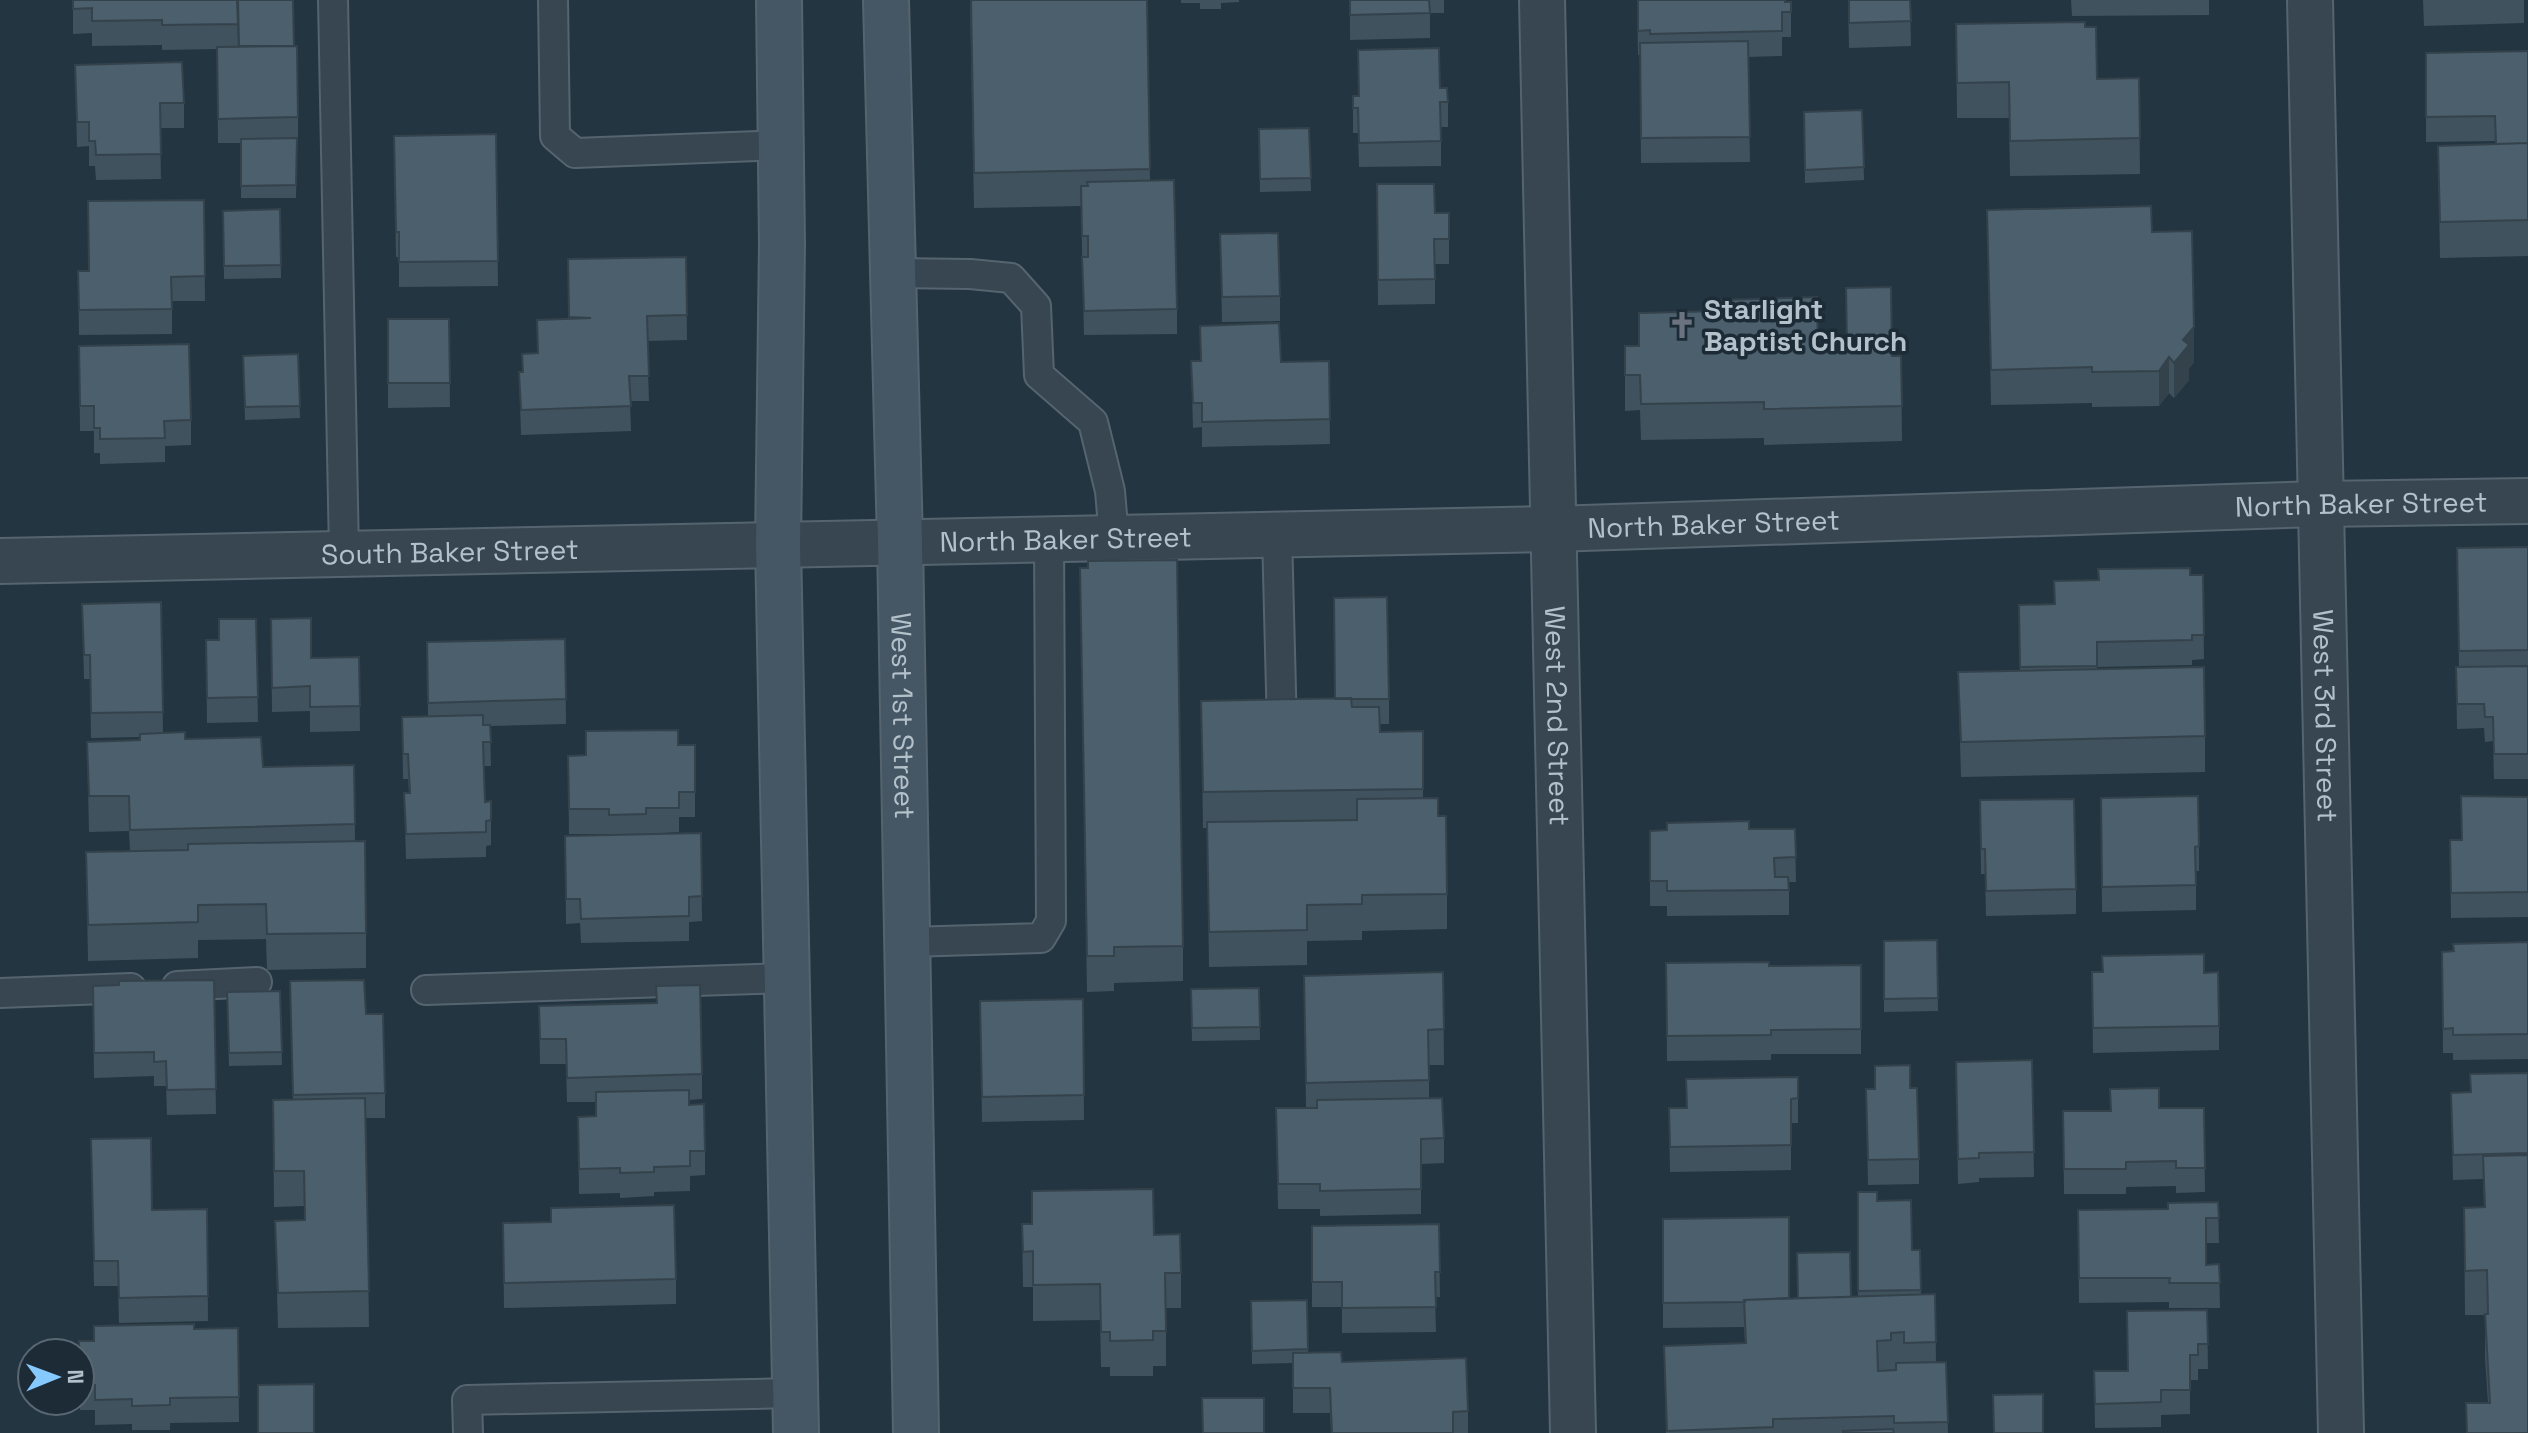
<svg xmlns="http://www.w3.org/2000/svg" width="2528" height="1433" viewBox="0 0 2528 1433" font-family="'Space Grotesk',sans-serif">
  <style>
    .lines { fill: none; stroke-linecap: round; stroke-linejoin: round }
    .lane-casing { stroke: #55646e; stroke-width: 32 }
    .street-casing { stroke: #55646e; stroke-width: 48 }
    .secondary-casing { stroke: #55646e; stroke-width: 48 }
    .lane { stroke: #374651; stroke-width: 28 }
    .street { stroke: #374651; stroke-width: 44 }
    .secondary { stroke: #455664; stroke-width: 44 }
    .wall { fill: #40525d }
    .shaded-wall { fill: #34424c }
    .building { fill: #4b5f6c; stroke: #34424c; stroke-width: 2 }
    .labels { text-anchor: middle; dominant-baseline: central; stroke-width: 7; stroke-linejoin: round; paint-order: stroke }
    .poi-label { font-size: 28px; font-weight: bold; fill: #b3c1cb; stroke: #1c2b36; text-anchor: start }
    .street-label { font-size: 28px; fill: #b3c1cb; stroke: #1c2b36 }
  </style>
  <rect width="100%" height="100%" fill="#233541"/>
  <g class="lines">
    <!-- lane casing -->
    <g class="lane-casing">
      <path id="lane" d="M333,0l11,553
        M553,0l2,136 20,17 206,-8
        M893,273l77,1 41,4 25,28 3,69 54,47 17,69 4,47
        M1277,534l5,195
        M907,942l134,-4 10,-17 -2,-382
        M177,986l80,-4
        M426,990l361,-12
        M0,993l131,-5
        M468,1433l-1,-33 328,-7"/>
    </g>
    <!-- street casing -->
    <g class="street-casing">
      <g id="street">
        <path id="s1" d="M1542,0l31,1433"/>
        <path id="s2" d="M2310,0l31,1433"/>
        <path id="s3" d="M0,561l1553,-32 767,-25 208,-3"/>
      </g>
    </g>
    <!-- secondary casing -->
    <g class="secondary-casing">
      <g id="secondary">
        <path d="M779,0l3,244 -4,300 18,889"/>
        <path id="s4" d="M886,0l14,542 16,891"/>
      </g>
    </g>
    <!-- lane -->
    <use href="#lane" class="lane"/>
    <!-- street -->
    <use href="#street" class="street"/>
    <!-- secondary -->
    <use href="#secondary" class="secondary"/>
  </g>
  <!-- wall -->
  <path class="wall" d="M73,0h164l1,47 56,-1 4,71v25h-1l-1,56h-55v-55h-23l-1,-94 -55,1v-5l-70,1v-13l-19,1z
    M970,0h177l3,180 27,129v25l-93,1 -3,-129 -107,2z
    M1181,0h58v2l-18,1v6h-21v-6h-19z
    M1350,0h94v13h-14v25l-80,2z
    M1637,0l154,2v35h-9v19l-34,1 2,105 -109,1 -1,-108h-2z
    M1848,0h62l1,46 -62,2z
    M2071,0h138v15l-137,1z
    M2423,0h101v23l-100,3z
    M1956,24l129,3 12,52 42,-1 1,96 -130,2 -1,-58h-52z
    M2528,51v205l-88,2 -2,-112 57,-2v-3l-69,1v-89z
    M75,65l109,38v25h-24l1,51 -65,1 -1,-14h-6v-20l-12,1z
    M1440,88l8,14v25h-7v39l-82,1 -1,-34h-5v-37z
    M1862,110l2,70 -59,3 -1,-71z
    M1309,128l2,63 -51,1 -1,-63z
    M496,134l2,152 -99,1v-30h-3l-2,-121z
    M1377,184l58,29 14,26v25h-14v40l-57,1z
    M204,200l1,101h-33v33l-93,1 -1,-64h10z
    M280,209l1,69 -57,1 -1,-68z
    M1987,210l165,22 42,130 -5,7v11l-15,18 -5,-5 -10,13 -67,1v-4l-101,2z
    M1220,234l60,62v25l-58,1z
    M686,257l1,83 -40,1 2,60h-19l1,30 -110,4 -2,-63h3v-18l15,-1v-33l32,-1 -1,-60z
    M1846,288l46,68h9l1,85 -138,4v-7l-123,2 -1,-30 -15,1v-65h221z
    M388,319h61l1,88 -62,1z
    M79,346l112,74v25l-26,1v16l-65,2v-11h-6v-22h-14z
    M298,354l2,64 -55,2 -2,-64z
    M1191,361h138l1,83 -128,3v-20l-9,1z
    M2528,547v232h-34l-1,-38 -8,1 -1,-14 -27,1 -1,-62h3l-2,-119z
    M1080,568l103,378v35l-69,2v8l-27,1z
    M2203,575l1,84 -12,1v5l-95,2v2l108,67v36l-244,5 -3,-105 62,-1 -1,-66 35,-1 44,-24z
    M161,602l2,131 22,6 78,28 91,-2 1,76 11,92v35l-99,2 -1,-31 -68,1v18l-110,3 -2,-109 44,-1 -1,-20 -40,1 -2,-90 53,-2v-3l-49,1 -1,-59h-6l-2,-75z
    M256,619l2,103 -51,1 -1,-83h13z
    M271,619l40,39 48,-1 1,74 -50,1v-21l-38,1z
    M565,639l1,85 -76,2 1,40h-7l1,36 6,-1v44l-5,1v11l-80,2 -2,-66h5l-1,-14h-5l-1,-62 26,-1 -1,-74z
    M1389,699v25h-10l1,8 43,-1v67l15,18 9,78v35l-85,2v9l-55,1v24l-98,2 -2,-139h-4l-2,-127z
    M678,745h17v72h-16v15l-33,2 55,-1 1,88 -13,1v19l-108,2 -1,-20 -14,1 -1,-88 44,-1v-1h-40l-1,-78 18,-1z
    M2528,797v120l-77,1 -1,-78h11z
    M2101,798l98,48v25h-3v39l-94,2z
    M1980,800l96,89v25l-90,2 -1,-42h-4z
    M1749,829h46l1,53h-7v33l-122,1v-10h-17v-75z
    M1937,940l1,71 -54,1v-71z
    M2528,942v117l-75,1v-7h-10l-1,-101 12,-1z
    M1666,963l103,3 92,-1v89h-90v6l-104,1z
    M1443,972l1,93h-15v33l15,40v25l-23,1v50l-101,2v-7h-42l-2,-101h30l-2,-132z
    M2092,972l112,1 15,53v24l-126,3z
    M214,980l2,134 -49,1 -1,-29h-12v-10l-60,2 -1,-92z
    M290,981l76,33 19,79v25h-19l3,209 -91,1 -3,-107 29,-1v-14l-30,1 -1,-107 20,-1z
    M1259,988l1,52 -68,1 -1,-52z
    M280,991l2,74 -53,1 -2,-74z
    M1083,999l1,121 -102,2 -2,-121z
    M539,1006l163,68v25l-13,1v5l16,46v24l-15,1v15l-36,1v4l-34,2v-5l-41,1 -1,-77 18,-1v-14h-29l-1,-38h-26z
    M2032,1060l2,117 -55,1v4l-21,2 -2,-122z
    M2528,1073v360h-62v-30h22l-3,-45v-43h-20l-1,-107 20,-1 -1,-28 -30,1 -2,-87 19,-1z
    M1798,1077v46h-7v47l-121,2 -1,-64h17z
    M1910,1088l9,71v25l-51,1 -2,-96z
    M2159,1108h45l1,84 -29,1v-7l-50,1v7h-62l-1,-83h47z
    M91,1139l61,71 55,-1 1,112 -89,2 -1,-37h-24z
    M1858,1192l19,9 35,49h8l1,45 14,-1 1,68h10l2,71h-282l-2,-87 81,-3 -1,-16 -81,1v-109l126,79 69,-2z
    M2218,1202l1,41h-13v22l13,-1 1,44h-51v-6l-90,1 -1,-93 90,-1z
    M503,1223l173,56v25l-172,4z
    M1022,1224l132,11 27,38v35h-15v58h-13v10h-43v-9h-9l-1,-47 -67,1v-34h-10z
    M1439,1224l1,73h-5l1,35 -94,1v-26h-30v-81z
    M1307,1300l1,53 34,9 126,49v22h-137l-1,-20h-37v-50l-41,1 -1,-63z
    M2207,1310l1,59h-10v11h-8v34l-29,1v12l-66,1 -1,-57h34z
    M238,1328l1,94 -69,1v7h-38v-6l-37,1v-15h-15v-57l14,-12 100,-12z"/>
  <!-- shaded-wall -->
  <path class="shaded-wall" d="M2194,327v35l-5,7v11l-15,18v-35l9,-23z
    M2169,357v36l-10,13v-35z"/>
  <!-- building -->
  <path class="building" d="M73,0h164l1,24 -76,1v-5l-70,1v-13l-19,1z
    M238,0h55l1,46h-55z
    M971,0h176l3,169 -176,4z
    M1350,0h79l1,13 -80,2z
    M1638,0h147v2h6v10h-9v19l-132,3v-4l-12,1z
    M1849,0h61l1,21 -62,2z
    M2085,22v5h11l1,52 42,-1 1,60 -130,3 -1,-59 -52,1 -1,-59z
    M1748,41l2,96 -109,1 -1,-95z
    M297,46l1,71 -80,2 -1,-72z
    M1439,48l1,40h7l1,14h-8l1,39 -82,2 -1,-35h-5v-12h6l-1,-46z
    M2528,51v92l-32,1 -1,-28 -69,1v-64z
    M182,62l2,41h-24l1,51 -65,1 -1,-14h-6v-19h-12l-2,-57z
    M1862,110l2,57 -59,3 -1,-58z
    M1309,128l2,50 -51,1 -1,-50z
    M496,134l2,127 -99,1v-30h-3l-2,-96z
    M297,138l-1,47 -55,1v-47z
    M2528,143v77l-88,2 -2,-76z
    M1174,180l3,129 -93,2 -2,-54h6v-21h-6l-1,-50h7l-1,-4z
    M1377,184h57l1,29h14v26h-15l1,40 -57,1z
    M204,200l1,76 -34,1 1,32 -93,1 -1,-39h11l-1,-70z
    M2151,206l1,26 40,-1 2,96 -11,13 6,5 -15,18 -5,-6 -10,14 -67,1v-5l-101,3 -4,-160z
    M280,209l1,56 -57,1 -1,-55z
    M1278,233l2,63 -58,1 -2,-63z
    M686,257l1,58 -40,1 2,60h-20l2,30 -110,4 -2,-38h4l-1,-18 16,-1 -1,-33 54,-2 -22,-1 -1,-58z
    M1891,287l1,69h9l1,50 -138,3v-7l-123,2 -1,-29h-15v-29h14v-33l81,-2v-11l97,-3 1,50 29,-1 -1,-58z
    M388,319h61l1,64h-62z
    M1279,323l2,39 48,-1 1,58 -128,3v-19h-9l-2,-42h10l-1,-35z
    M189,344l2,76 -27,1 1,17 -65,1v-11h-6v-22h-14l-1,-60z
    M298,354l2,52 -55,1 -2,-51z
    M2528,547v103l-69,1 -2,-103z
    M1177,560l6,386 -69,1v9h-27l-7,-388h8v-7z
    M2190,568v7h13l1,60h-12v5l-95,2v24l-77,1 -1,-62 36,-1 -1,-23 45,-1 -1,-11z
    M1387,597l2,102h-54l-1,-101z
    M161,602l2,110 -72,1 -1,-58h-6l-2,-51z
    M311,618v40l48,-1 1,49 -50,1v-21l-38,2 -1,-69z
    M219,619h37l2,78 -51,1 -1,-58h13z
    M565,639l1,60 -138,4 -1,-61z
    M2528,666v88h-34l-1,-37h-8l-1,-13h-27l-1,-37z
    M2204,667l1,69 -244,6 -3,-70z
    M1351,698l1,9h27l1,25 43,-1v58l-220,3 -2,-91z
    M483,715v10h7l1,17h-8l2,60 6,-1v19l-5,1v11l-80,2 -2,-41h6l-2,-39h-5l-1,-37z
    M678,730v15h17v47h-16v16h-33v6l-37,1v-6h-40l-1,-53 18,-1v-24z
    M185,732v7l76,-2 2,30 91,-2 1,59 -225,6 -1,-34h-40l-2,-54 53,-2v-6z
    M2198,796l1,50 -4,1 1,38 -94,2 -1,-89z
    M2461,796l67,1v95l-77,1 -1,-53h12z
    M1438,798v18h8l1,78 -85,1v9l-55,1v25l-98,2 -2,-110 150,-2v-21z
    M2074,799l2,90 -90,2 -1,-42h-4l-1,-49z
    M1749,821v8h46l1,28 -22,1 1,19h13l1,13 -122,1v-10h-17v-50l17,-1v-7z
    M701,833l1,63 -13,1v19l-108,3 -1,-20h-14l-1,-63z
    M365,841l1,92 -99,1 -1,-30 -68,1v17l-110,3 -2,-73 102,-2v-6z
    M1937,940l1,58 -54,1v-58z
    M2528,942v92l-75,1v-7l-10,1 -1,-77 12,-1 -1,-7z
    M2204,954v19l14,-1 1,54 -126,2 -1,-56h11l-1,-16z
    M1769,962v4l92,-1v64l-90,1v5l-104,1 -1,-73z
    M1443,972l1,57 -16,1 1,50 -123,3 -2,-107z
    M214,980l2,109 -49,1 -1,-29 -12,1v-10l-60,1 -1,-67 26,-1v-4z
    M364,980l2,34h17l2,79 -92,2 -3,-114z
    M700,985l2,89 -135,4 -1,-39h-26l-1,-33 118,-3 -1,-17z
    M1259,988l1,39 -68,1 -1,-39z
    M280,991l2,61 -53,1 -2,-61z
    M1083,999l1,96 -102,2 -2,-96z
    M2032,1060l2,92 -55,1v5l-21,1 -2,-97z
    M1910,1065v23h7l2,71 -51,1 -2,-71h9v-23z
    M2528,1073v80l-75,2 -2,-62 20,-1 -1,-18z
    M1798,1077v21l-7,1v46l-121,2 -1,-39h18l-1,-29z
    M2159,1088v20h45l1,60h-29v-7l-50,1v7h-62l-1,-58h48l-1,-22z
    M689,1090v15l15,-1 1,47h-15v15l-36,1v5l-34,1v-5l-41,1 -1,-52 18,-1v-24z
    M365,1098l4,193 -91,2 -3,-72 30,-1 -1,-49h-30l-1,-71z
    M1442,1098l2,40 -23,1v50l-101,2v-7h-42l-2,-76h41v-8z
    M151,1138l1,72 55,-1 1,87 -89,2 -1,-37h-24l-3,-122z
    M2528,1155v278h-61l-1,-30h24l-5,-89h3l-1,-44 -22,1 -1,-63 21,-1 -2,-51z
    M1153,1189l1,46 26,-1 1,39h-16l1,58h-13v9l-43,1v-9h-9l-1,-48 -67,1v-34l-10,1 -1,-28h10v-33z
    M1858,1192h19v9l34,-1 1,50h8l1,40 -63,1z
    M2218,1202l1,16h-13v47l13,-1 1,19h-51l1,-5h-91l-1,-68 90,-1v-6z
    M674,1205l2,74 -172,4 -1,-60 48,-1v-14z
    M1789,1217v81l-45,2 1,2 -82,1v-84z
    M1439,1224l1,48h-5l1,35 -94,1v-26h-30v-56z
    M1850,1252l1,45 -53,1 -1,-45z
    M1935,1294l1,48 -32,1v-11l-13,1v7l-14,1 1,30 18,-1v-7l50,-1 2,60 -54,1v-7l-121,3v8l-106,4 -3,-85 82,-3 -2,-43z
    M1307,1300l1,49 -56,2 -1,-50z
    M2207,1310l1,34h-10v11h-8v35h-29v12l-66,2 -1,-33h34l-1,-60z
    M194,1324v5l44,-1 1,69 -69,1v7l-38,1v-7l-37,1v-15l-15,1 -1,-45h15v-15z
    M1341,1352l1,10 124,-4 2,53 -15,1v21h-121l-2,-45h-37v-35z
    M314,1384v49h-56v-48z
    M2043,1394v39h-49l-1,-38z
    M1202,1398h62v35h-61z
    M1893,1429l1,4h-51v-2z"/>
  <!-- icons -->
  <defs>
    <g id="church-bare" transform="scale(2.16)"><path d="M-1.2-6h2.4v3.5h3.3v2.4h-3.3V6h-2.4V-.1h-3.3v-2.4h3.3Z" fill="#6b7280" stroke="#1c2b36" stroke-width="2.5" paint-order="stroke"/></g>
  </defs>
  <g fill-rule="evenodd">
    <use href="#church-bare" x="1682" y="325"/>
  </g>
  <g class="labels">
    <!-- poi labels -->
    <g class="poi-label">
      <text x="1704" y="309">Starlight<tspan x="1704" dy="32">Baptist Church</tspan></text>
    </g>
    <!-- street labels -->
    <g class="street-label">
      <text stroke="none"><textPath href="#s3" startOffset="2362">North Baker Street</textPath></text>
      <text stroke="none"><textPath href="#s3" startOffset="1714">North Baker Street</textPath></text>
      <text stroke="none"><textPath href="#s3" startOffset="1066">North Baker Street</textPath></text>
      <text stroke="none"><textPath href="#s3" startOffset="450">South Baker Street</textPath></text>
      <text stroke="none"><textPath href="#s4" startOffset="716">West 1st Street</textPath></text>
      <text stroke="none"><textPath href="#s1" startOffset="716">West 2nd Street</textPath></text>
      <text stroke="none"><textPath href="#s2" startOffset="716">West 3rd Street</textPath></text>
    </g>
  </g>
  <!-- north arrow -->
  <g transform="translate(56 1377) rotate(89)"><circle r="38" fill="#1c2b36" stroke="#586772" stroke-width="2"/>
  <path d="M0-6L14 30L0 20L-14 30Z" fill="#85c9ff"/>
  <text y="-12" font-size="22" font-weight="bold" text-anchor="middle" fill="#b3c1cb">N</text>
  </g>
</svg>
